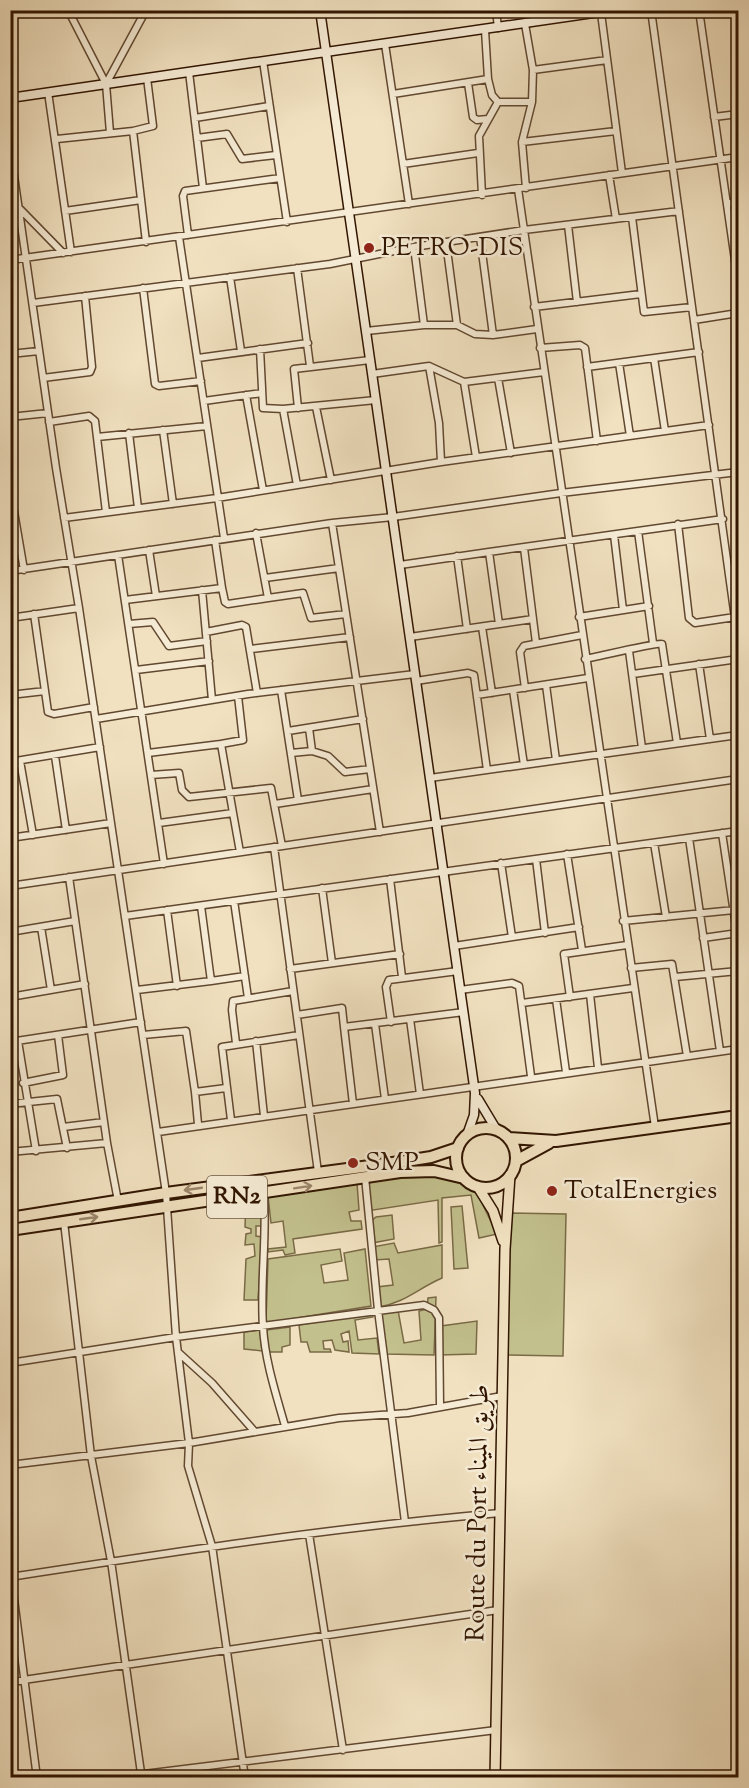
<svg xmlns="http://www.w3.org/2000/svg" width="749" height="1788" viewBox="0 0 749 1788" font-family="'Sorts Mill Goudy',Amiri,serif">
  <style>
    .green { fill: #c2c08d; stroke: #7a6a46; stroke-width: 1.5 }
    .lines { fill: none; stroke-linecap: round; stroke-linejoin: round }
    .street-casing { stroke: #614830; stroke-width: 9 }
    .secondary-casing { stroke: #311500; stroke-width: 11 }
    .primary-casing { stroke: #311500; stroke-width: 12 }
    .highway-casing { stroke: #311500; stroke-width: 14 }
    .street { stroke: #f6ecd6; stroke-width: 6 }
    .secondary { stroke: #f6ecd6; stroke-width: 8 }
    .primary { stroke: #f1e1c0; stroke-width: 9 }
    .highway { stroke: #f1e1c0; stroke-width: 10 }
    .oneway { stroke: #9b856a }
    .poi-dot { fill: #8f2418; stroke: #f6ecd6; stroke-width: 2 }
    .labels { text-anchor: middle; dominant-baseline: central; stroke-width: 5; stroke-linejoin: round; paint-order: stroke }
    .shield { fill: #f6ecd6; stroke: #6c5640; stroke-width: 1.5 }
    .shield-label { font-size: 24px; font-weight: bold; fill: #311500 }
    .poi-label { font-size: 26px; fill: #311500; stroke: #f6ecd6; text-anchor: start }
    .street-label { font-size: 26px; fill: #311500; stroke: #f6ecd6 }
  </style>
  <rect width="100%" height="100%" fill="#f1e1c0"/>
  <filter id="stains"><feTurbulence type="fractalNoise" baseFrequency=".00333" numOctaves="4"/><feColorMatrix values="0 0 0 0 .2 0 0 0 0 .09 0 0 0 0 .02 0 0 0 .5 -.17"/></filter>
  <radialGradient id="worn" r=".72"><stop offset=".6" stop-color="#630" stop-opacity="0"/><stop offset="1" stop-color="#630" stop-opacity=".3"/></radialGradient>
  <!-- green -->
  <path class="green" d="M433,1175l28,5 15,11 21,43 -18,4 -8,-43 -29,3v44l-3,1 -1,-43 -71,11 -2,-31z
    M357,1183l2,27 -10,2 2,9h10l1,8 -69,10 2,14 -10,2 -2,-5 -15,2v-3l18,-2 -3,-26 -12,2 -3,-27z
    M246,1199h15l1,27h-6v10l6,1 -4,63h-14l2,-41 9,-3 -1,-12 -9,1 1,-11 5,-1v-4l-6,-2z
    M462,1206l6,62 -14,1 -3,-62z
    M510,1213l56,1 -3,142 -57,-1z
    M392,1215l2,24 -22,4 -3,-20 7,-6z
    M394,1243l4,10 44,-8v33c-25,11 -36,24 -63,29l-2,-20 16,-2 -4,-26 -15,1 -2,-13z
    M340,1249l2,12 -21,4 3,18 24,-3 -4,-27 21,-4 6,57 -105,17 2,-64z
    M436,1297l-2,58 -49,-1 -6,-42 19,-2 6,33 17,-3 -2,-29 8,-2 1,-11z
    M372,1313l1,4 -18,3 3,20 19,-2 2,16 -27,-1 -3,-22 -8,3 2,8 5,-1 1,11 -14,-2 -3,-10 -9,1 1,8h6l1,3h-21l-3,-10h-6l-2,-17z
    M477,1321l-1,33 -37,1 2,-29z
    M290,1327v18l-8,2v5h-14l-2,-22z
    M260,1330l2,21 -18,-2v-17z"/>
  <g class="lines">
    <!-- street casing -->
    <g class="street-casing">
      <path id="street" d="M68,10l38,74 4,49
        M496,10l2,18
        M651,10l87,630
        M699,10l39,271
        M601,13l21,160
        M525,24l8,46 -1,32 -10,40 4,46
        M385,44l24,160
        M263,61l24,161
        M533,70l74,-10
        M189,72l14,116
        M488,79l4,16 6,7h34
        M468,83l5,34 4,3 11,-1
        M106,84l40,-74
        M48,92l23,160
        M393,94l95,-15 -3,-49
        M714,117l24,-3
        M195,118l74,-12
        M197,138l30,-4 15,25 34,-4
        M57,139l76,-8
        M522,142l94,-11
        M10,148l46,320 23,140 87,585 10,144 13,106 -1,23 24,80 33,232
        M403,164l75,-11
        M609,175l7,44
        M518,189l137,938
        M482,195l-3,-59 19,-34
        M727,204l11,-2
        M20,209l43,44
        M65,211l76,-11
        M632,217l12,95 48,-5
        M568,225l9,77
        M188,235l-5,-39 2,-5 95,-13
        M179,237l45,301
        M480,237l13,98
        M146,242l-13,-111 20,-5 -6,-48
        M446,242l11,83
        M10,260l728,-103
        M297,268l13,98
        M230,277l11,74
        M143,288l12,96 4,2 42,-5
        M33,303l297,-39 84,-17 110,-17 155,-19
        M534,307l107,-13
        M694,320l44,-7
        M424,325h33l18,9 18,1 44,-6
        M366,331l58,-6 -10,-78
        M540,348l40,-3 5,3 12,93
        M260,349l3,59 20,1 14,76
        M10,354l29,-3
        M198,358l110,-15
        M654,358l11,73
        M619,363l11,73
        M429,366l10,57 2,39
        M587,367l112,-15
        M372,374l57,-8 35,16 80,-10
        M43,378l47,-6 2,-5 -7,-71
        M498,378l13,75
        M464,382l12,75
        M246,395l17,95
        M204,401l58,-8
        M316,407l15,73
        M298,408l-4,-39 76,-9
        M283,409l93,-9
        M10,417l38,-4
        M49,422l40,-6 6,5 11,91
        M163,430l10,74
        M129,433l9,75
        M97,437l110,-11
        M10,488l14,82
        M64,518l153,-20 224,-36 268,-37
        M332,523l48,309
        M678,524l11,94 6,5 40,-6
        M638,531l15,112
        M614,535l9,75
        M524,548l12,95
        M149,550l7,46
        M489,552l234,-33
        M118,555l46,309
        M457,556l10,73
        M400,565l89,-13 10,72
        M10,571l322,-48 61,-6 168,-24 177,-21
        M265,578l74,-10
        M222,588l3,14 3,2 40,-6 -12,-65
        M202,590l10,110
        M268,598l35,-5 8,25 35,-4
        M125,600l97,-12 -7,-48
        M34,614l14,98 6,2 40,-7
        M579,617l70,-11
        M10,618l69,-10
        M129,624l24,-2 16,24 38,-5
        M482,627l10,66
        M206,632l36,-7 4,2 11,66
        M410,637l123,-18
        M251,649l99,-12
        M629,651l13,97
        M585,659c12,-2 73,-17 77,-15l15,99
        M699,664l11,75
        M136,670l73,-9
        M633,674l105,-15
        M416,681l52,-8 6,2 13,95
        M546,685l10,75
        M525,688l-5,-36 4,-6 58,-11
        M281,690l17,110
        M513,690l11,75
        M10,695l35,-4
        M477,695l111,-17
        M96,719l152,-25 167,-20
        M288,731l75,-12
        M221,744l22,-4 -5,-44
        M312,751l16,5 17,16 25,-3
        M148,753l73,-9 12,69
        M291,753l21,-2 -3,-23
        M55,756l11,74
        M20,761l13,74
        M10,762l90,-15
        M151,775l28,-2 3,17 7,7 82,-9 11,58
        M430,778l308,-43
        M275,804l98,-15
        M159,823l74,-10 7,39
        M722,833l15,100
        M10,838l101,-15
        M689,838l31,213
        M654,843l12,74
        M274,847l44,325
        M567,854l15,96
        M536,859l9,74
        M501,863l11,74
        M390,879l12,98
        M10,886l728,-107
        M322,888l10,75
        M234,901l14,97
        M167,910l10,76
        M125,916l613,-85
        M623,921l111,-11
        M41,927l10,63
        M10,932l65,-11
        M703,938l35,-5
        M454,946l125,-19
        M631,968l41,-4 15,92
        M290,969l110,-15
        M675,977l63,-6
        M211,981l34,-5
        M137,990l74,-9 -10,-75
        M460,990l52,-7 7,3 12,90
        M590,994l8,74
        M10,997l75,-13
        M570,997l-6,-43 63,-9
        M556,999l10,73
        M522,1003l111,-15
        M297,1015l45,-7 2,19 120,-15
        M410,1019l10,75
        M391,1022l-5,-35 3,-7 69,-9
        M375,1024l10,75
        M344,1027l9,77
        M143,1035l43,-4 9,61 31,-4
        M18,1041l18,110
        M256,1041l8,75
        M10,1042l131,-20
        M236,1043l-4,-33 1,-9 60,-10
        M23,1083l40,-8 -5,-40
        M195,1092l3,32
        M10,1104l47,-5 10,49
        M231,1120l-9,-73 77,-12
        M63,1127l41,-5
        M158,1132l580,-83
        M107,1143l11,58
        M10,1152l97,-9 -38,-266
        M365,1177l13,133 27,212
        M264,1193c3,45 -4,89 -1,134 2,34 13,67 22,99
        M64,1222l27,234 20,105 30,212
        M179,1353l33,30 43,49
        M10,1363l166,-26 248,-32 10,5 5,8 1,88
        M10,1465l179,-22 150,-25 69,-5 94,-17
        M309,1534l34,216
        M10,1568l27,210
        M10,1577c163,-25 326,-50 490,-64
        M10,1682l488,-72
        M112,1778l384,-48"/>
    </g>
    <!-- secondary casing -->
    <g class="secondary-casing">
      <path id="secondary" d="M320,10l155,1083 -1,22 -7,20
        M10,98l604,-88
        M478,1099l18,30"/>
    </g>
    <!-- primary casing -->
    <g class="primary-casing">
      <path id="primary" d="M478,1187l15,24 10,30
        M495,1778l10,-529 5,-74"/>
    </g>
    <!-- highway casing -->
    <g class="highway-casing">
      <path id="highway" d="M456 1158a30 30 0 1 1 60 0a30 30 0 1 1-60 0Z
        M509,1138l47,3 182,-25
        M516,1161l33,-18
        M10,1218l156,-25 234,-31 31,-5 27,-9
        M10,1230l390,-58 34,-1 30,7"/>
    </g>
    <!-- street -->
    <use href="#street" class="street"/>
    <!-- secondary -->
    <use href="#secondary" class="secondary"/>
    <!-- primary -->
    <use href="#primary" class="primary"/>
    <!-- highway -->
    <use href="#highway" class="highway"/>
  </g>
  <!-- one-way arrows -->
  <defs><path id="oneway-shaft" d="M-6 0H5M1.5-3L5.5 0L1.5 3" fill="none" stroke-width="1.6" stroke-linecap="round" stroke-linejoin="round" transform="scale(1.5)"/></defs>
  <g class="oneway">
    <use href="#oneway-shaft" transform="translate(303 1187) rotate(-9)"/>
    <use href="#oneway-shaft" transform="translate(193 1189) rotate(172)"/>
    <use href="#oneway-shaft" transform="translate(89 1218) rotate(-8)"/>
  </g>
  <!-- markers -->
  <g class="poi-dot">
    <circle cx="369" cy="248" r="6"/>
    <circle cx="353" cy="1163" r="6"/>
    <circle cx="552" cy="1191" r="6"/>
  </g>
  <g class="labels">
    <!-- shield labels -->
    <rect class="shield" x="207" y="1176" width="60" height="42" rx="4.5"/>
    <g class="shield-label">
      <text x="237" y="1197">RN2</text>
    </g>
    <!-- poi labels -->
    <g class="poi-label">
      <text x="381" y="248">PETRO-DIS</text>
      <text x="365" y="1163">SMP</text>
      <text x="564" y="1191">TotalEnergies</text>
    </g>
    <!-- street labels -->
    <g class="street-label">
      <text transform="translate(479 1513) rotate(-89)">Route du Port طريق الميناء</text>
    </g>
  </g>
  <!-- margin -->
  <rect width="749" height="1788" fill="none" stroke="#f1e1c0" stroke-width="36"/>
  <rect x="12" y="12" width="725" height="1764" fill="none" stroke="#311500" stroke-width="3"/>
  <rect x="18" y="18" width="713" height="1752" fill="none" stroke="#311500" stroke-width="1.5"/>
  <rect width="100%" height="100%" filter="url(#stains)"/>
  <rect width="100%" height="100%" fill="url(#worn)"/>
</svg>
